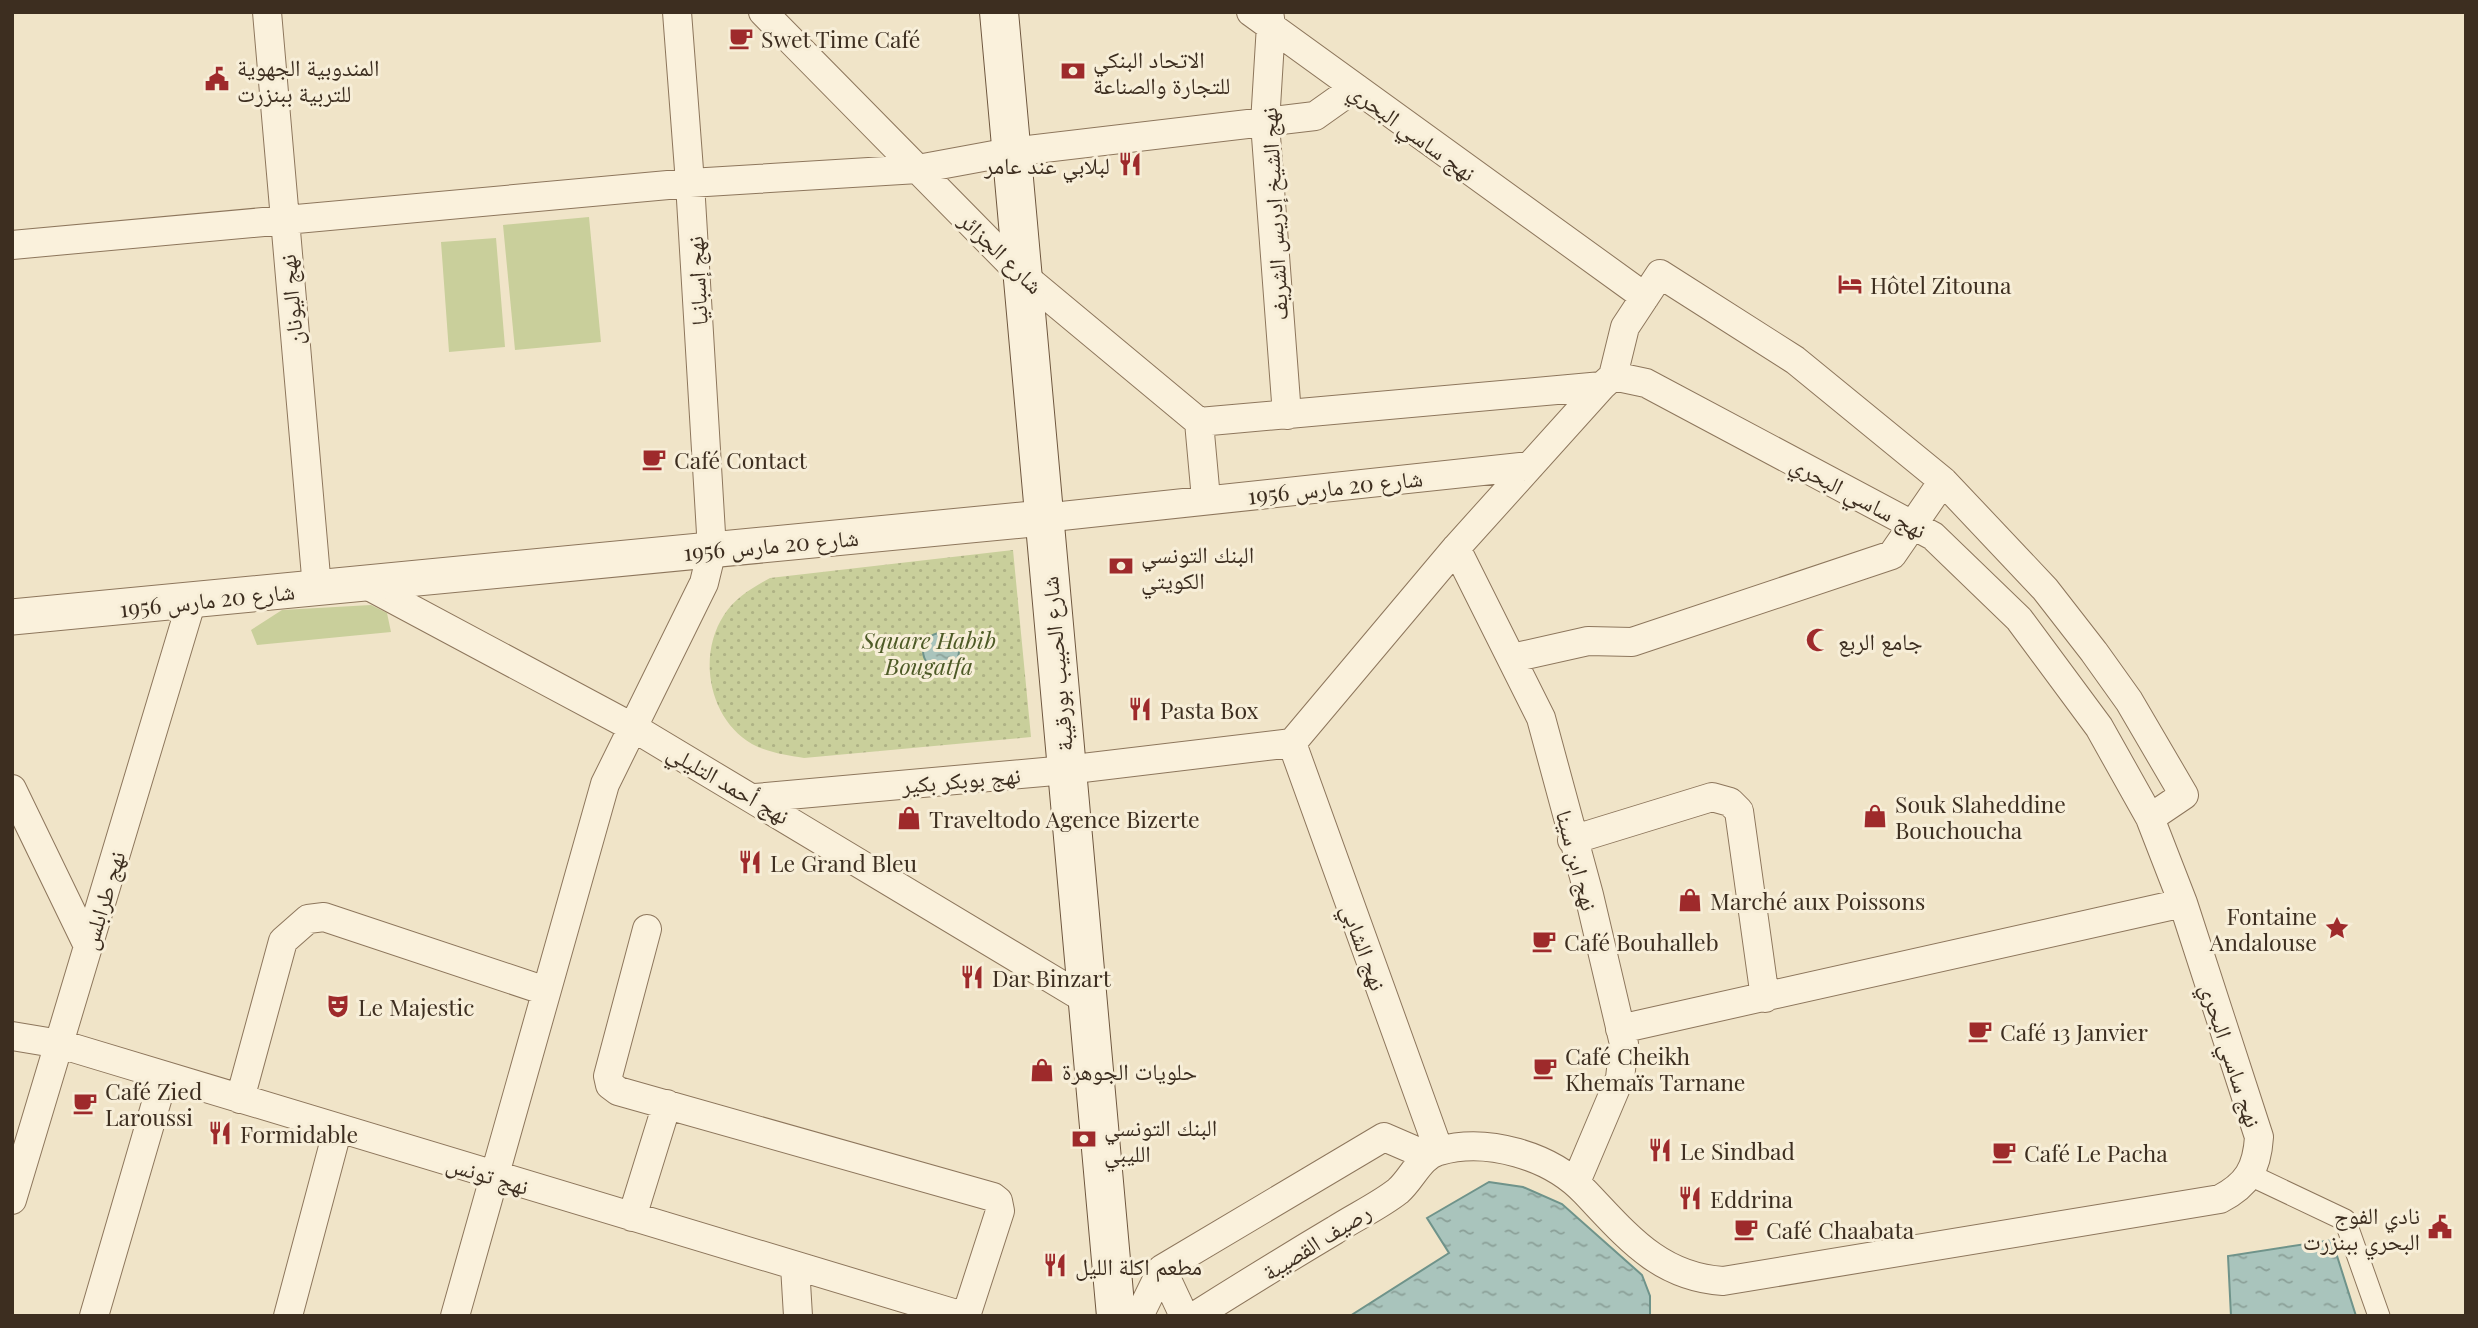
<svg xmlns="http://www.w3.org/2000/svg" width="2478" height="1328" viewBox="0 0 2478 1328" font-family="'Playfair Display','Noto Naskh Arabic',serif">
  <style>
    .grass { fill: #c9cf9b }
    .park { fill: url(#park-dots) }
    .water { fill: url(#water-ripples); stroke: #6f938a; stroke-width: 2 }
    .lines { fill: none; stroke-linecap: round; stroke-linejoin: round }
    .pedestrian-casing { stroke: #8d765c; stroke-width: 23 }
    .minor-casing { stroke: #8d765c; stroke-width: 30 }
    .tertiary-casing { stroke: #8d765c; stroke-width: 37 }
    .secondary-casing { stroke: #6f573f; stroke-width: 40 }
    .pedestrian { stroke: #faf1dc; stroke-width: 21 }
    .minor { stroke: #faf1dc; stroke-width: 28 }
    .tertiary { stroke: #faf1dc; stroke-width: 35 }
    .secondary { stroke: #faf1dc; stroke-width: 38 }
    .labels { text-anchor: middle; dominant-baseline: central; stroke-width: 6; stroke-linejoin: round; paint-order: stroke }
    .poi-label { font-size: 23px; fill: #3d2e20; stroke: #f7eed8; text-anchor: start }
    .street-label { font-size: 23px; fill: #3d2e20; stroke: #f7eed8 }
    .park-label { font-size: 23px; font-style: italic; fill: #4d5a26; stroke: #f7eed8 }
  </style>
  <defs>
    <pattern id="park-dots" width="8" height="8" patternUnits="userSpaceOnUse" patternTransform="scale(1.75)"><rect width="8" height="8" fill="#c9cf9b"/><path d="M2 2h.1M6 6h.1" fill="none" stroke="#aeb285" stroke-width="1.8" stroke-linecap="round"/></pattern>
    <pattern id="water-ripples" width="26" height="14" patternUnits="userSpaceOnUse" patternTransform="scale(1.75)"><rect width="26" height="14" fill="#a9c4bc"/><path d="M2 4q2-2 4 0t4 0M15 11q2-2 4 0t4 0" fill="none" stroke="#8ba098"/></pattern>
  </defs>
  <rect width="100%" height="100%" fill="#f0e4c8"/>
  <!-- grass -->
  <path class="grass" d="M589,217l12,125 -86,8 -12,-125z
    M496,238l9,109 -56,5 -8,-110z
    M371,605l16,8 4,19 -134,13 -6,-15 31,-20z"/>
  <!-- park -->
  <path class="park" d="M1013,550l18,187 -227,21c-18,-3 -35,-5 -52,-14 -43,-25 -55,-88 -28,-129 11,-17 28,-27 46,-37z"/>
  <!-- water -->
  <path class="water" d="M923 651a18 18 0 1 1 36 0a18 18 0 1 1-36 0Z
    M1489,1182l34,5 39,17 80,71 8,21v20h-300l99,-63 -22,-35z
    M2332,1240l24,76h-125l-3,-60z"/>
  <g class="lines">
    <!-- pedestrian casing -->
    <g class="pedestrian-casing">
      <path id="pedestrian" d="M2248,1174l97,46 34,96"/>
    </g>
    <!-- minor casing -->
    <g class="minor-casing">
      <path id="minor" d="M267,12l50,576
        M763,12l257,261 179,149 7,77
        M1251,12l394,285
        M1269,12l2,13 -6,98 22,292
        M12,245l678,-62 228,-14 92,-17 305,-36 38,-27
        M1613,376l12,-49 35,-53 135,86 148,121 102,108 49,63 35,49 55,94 -34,23
        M1199,422l403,-36
        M1043,518l487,-52
        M1456,548l85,170 48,177 35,149 -4,34 -44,104
        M363,583l271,145 451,271
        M1512,658l76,-17 44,1 260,-87 51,-74
        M1292,743l147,408
        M12,789l76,157
        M755,798l311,-28 226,-27
        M1572,840l140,-43 18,5 9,9 26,187
        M647,929l-39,147 2,9 8,6 375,106 5,4 2,10 -34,105
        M1620,1029l563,-126
        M12,1036l48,8 903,272
        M240,1099l43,-158 25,-22 16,-2 222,74
        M12,1200l180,-600
        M632,1217l35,-113
        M795,1266l3,50
        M1162,1269l22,47
        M94,1316l70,-240
        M288,1316l50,-188
        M455,1316l150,-532 99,-201 8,-33 -22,-367 -13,-171
        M1139,1316l23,-47 222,-132 44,19
        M1195,1316c46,-29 93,-58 140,-86 20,-13 44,-24 63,-39 14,-12 22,-35 41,-40 48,-14 112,5 146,41 42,44 74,85 138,89l497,-82c27,-14 37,-30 39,-62l-76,-234 -33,-85 -51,-91 -80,-108 -86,-83 -287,-153 -33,-7 -11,10 -146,162 -164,195"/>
    </g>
    <!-- tertiary casing -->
    <g class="tertiary-casing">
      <path id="tertiary" d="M12,617l1031,-99"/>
    </g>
    <!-- secondary casing -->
    <g class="secondary-casing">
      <path id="secondary" d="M999,12l117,1304"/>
    </g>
    <!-- pedestrian -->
    <use href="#pedestrian" class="pedestrian"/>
    <!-- minor -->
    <use href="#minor" class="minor"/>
    <!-- tertiary -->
    <use href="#tertiary" class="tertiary"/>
    <!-- secondary -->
    <use href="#secondary" class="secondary"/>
  </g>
  <!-- icons -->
  <defs>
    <g id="cafe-bare" transform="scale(1.89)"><path d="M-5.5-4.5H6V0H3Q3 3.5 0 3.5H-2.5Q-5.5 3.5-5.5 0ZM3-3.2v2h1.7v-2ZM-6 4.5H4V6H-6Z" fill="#9e2a2b" stroke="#f7eed8" stroke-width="2.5" paint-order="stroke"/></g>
    <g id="bank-bare" transform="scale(1.89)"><path d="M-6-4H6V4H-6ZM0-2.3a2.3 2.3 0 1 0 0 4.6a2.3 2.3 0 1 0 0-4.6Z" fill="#9e2a2b" stroke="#f7eed8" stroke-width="2.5" paint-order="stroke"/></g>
    <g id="civic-bare" transform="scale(1.89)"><path d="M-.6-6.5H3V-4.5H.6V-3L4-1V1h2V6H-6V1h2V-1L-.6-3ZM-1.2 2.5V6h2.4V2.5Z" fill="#9e2a2b" stroke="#f7eed8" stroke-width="2.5" paint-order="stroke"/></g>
    <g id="restaurant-bare" transform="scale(1.89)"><path d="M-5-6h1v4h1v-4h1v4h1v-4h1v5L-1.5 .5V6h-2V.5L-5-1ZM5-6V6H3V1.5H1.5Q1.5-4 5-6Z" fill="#9e2a2b" stroke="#f7eed8" stroke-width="2.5" paint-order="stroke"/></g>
    <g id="hotel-bare" transform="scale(1.89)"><path d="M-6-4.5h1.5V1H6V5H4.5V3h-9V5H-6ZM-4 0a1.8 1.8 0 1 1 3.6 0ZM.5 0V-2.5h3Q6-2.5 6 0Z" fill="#9e2a2b" stroke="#f7eed8" stroke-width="2.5" paint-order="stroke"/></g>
    <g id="mosque-bare" transform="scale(1.89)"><path d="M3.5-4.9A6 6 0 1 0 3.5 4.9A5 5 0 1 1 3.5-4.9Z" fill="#9e2a2b" stroke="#f7eed8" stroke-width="2.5" paint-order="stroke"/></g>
    <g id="shop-bare" transform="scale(1.89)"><path d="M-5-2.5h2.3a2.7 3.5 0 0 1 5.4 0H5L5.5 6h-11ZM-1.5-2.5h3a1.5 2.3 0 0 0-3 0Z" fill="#9e2a2b" stroke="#f7eed8" stroke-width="2.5" paint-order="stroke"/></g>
    <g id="sight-bare" transform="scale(1.89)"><path d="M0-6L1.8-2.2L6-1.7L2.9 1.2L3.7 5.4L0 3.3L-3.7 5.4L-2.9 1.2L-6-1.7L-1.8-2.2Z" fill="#9e2a2b" stroke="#f7eed8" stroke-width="2.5" paint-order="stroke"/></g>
    <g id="theatre-bare" transform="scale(1.89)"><path d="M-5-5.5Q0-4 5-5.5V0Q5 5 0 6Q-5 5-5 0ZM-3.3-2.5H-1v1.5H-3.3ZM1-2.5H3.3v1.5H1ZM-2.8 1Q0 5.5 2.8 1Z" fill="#9e2a2b" stroke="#f7eed8" stroke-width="2.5" paint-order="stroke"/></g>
  </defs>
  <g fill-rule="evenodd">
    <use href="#cafe-bare" x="741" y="38"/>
    <use href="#bank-bare" x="1073" y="71"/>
    <use href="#civic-bare" x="217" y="79"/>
    <use href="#restaurant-bare" x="1130" y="164"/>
    <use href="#hotel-bare" x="1850" y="284"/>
    <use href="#cafe-bare" x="654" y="459"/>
    <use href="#bank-bare" x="1121" y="566"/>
    <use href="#mosque-bare" x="1818" y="640"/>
    <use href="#restaurant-bare" x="1140" y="709"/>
    <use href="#shop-bare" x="1875" y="816"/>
    <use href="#shop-bare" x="909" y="818"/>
    <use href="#restaurant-bare" x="750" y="862"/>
    <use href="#shop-bare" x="1690" y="900"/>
    <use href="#sight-bare" x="2337" y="928"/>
    <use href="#cafe-bare" x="1544" y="941"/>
    <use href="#restaurant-bare" x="972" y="977"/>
    <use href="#theatre-bare" x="338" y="1006"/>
    <use href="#cafe-bare" x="1980" y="1031"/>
    <use href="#cafe-bare" x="1545" y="1068"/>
    <use href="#shop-bare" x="1042" y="1070"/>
    <use href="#cafe-bare" x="85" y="1103"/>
    <use href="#restaurant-bare" x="220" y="1133"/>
    <use href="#bank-bare" x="1084" y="1139"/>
    <use href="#restaurant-bare" x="1660" y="1150"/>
    <use href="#cafe-bare" x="2004" y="1152"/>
    <use href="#restaurant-bare" x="1690" y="1198"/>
    <use href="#civic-bare" x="2440" y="1227"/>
    <use href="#cafe-bare" x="1746" y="1229"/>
    <use href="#restaurant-bare" x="1055" y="1265"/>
  </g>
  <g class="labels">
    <!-- poi labels -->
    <g class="poi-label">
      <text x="761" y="38">Swet Time Café</text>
      <text x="1093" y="58">الاتحاد البنكي<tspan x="1093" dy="26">للتجارة والصناعة</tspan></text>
      <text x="237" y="66">المندوبية الجهوية<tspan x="237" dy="26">للتربية ببنزرت</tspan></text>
      <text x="1110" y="164" text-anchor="end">لبلابي عند عامر</text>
      <text x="1870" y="284">Hôtel Zitouna</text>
      <text x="674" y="459">Café Contact</text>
      <text x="1141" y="553">البنك التونسي<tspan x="1141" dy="26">الكويتي</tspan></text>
      <text x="1838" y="640">جامع الربع</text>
      <text x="1160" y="709">Pasta Box</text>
      <text x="1895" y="803">Souk Slaheddine<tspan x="1895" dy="26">Bouchoucha</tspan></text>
      <text x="929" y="818">Traveltodo Agence Bizerte</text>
      <text x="770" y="862">Le Grand Bleu</text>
      <text x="1710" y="900">Marché aux Poissons</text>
      <text x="2317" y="915" text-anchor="end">Fontaine<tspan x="2317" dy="26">Andalouse</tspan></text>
      <text x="1564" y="941">Café Bouhalleb</text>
      <text x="992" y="977">Dar Binzart</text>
      <text x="358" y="1006">Le Majestic</text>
      <text x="2000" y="1031">Café 13 Janvier</text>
      <text x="1565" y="1055">Café Cheikh<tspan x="1565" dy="26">Khemaïs Tarnane</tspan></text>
      <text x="1062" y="1070">حلويات الجوهرة</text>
      <text x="105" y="1090">Café Zied<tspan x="105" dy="26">Laroussi</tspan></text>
      <text x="1104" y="1126">البنك التونسي<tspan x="1104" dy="26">الليبي</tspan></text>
      <text x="240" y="1133">Formidable</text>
      <text x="1680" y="1150">Le Sindbad</text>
      <text x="2024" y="1152">Café Le Pacha</text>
      <text x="1710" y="1198">Eddrina</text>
      <text x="2420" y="1214" text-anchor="end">نادي الفوج<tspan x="2420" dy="26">البحري ببنزرت</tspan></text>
      <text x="1766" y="1229">Café Chaabata</text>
      <text x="1075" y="1265">مطعم اكلة الليل</text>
    </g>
    <!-- street labels -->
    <g class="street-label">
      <text transform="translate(1413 131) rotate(36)">نهج ساسي البحري</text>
      <text transform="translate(1273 214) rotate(-93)">نهج الشيخ إدريس الشريف</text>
      <text transform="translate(1002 252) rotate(44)">شارع الجزائر</text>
      <text transform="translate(696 281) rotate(-93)">نهج إسبانيا</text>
      <text transform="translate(290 300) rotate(-95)">نهج اليونان</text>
      <text transform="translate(1335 486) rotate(-6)">شارع 20 مارس 1956</text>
      <text transform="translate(1859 496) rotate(28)">نهج ساسي البحري</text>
      <text transform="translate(771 544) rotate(-5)">شارع 20 مارس 1956</text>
      <text transform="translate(207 599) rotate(-6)">شارع 20 مارس 1956</text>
      <text transform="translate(1056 664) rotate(-95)">شارع الحبيب بورقيبة</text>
      <text transform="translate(961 779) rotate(-5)">نهج بوبكر بكير</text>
      <text transform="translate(729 783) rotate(30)">نهج أحمد التليلي</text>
      <text transform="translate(1578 860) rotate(75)">نهج ابن سينا</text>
      <text transform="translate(102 900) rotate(-73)">نهج طرابلس</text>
      <text transform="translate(1365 947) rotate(70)">نهج الشابي</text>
      <text transform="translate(2232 1055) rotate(72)">نهج ساسي البحري</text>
      <text transform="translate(488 1174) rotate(17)">نهج تونس</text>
      <text transform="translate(1316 1241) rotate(-32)">رصيف القصيبة</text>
    </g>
    <!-- park labels -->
    <g class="park-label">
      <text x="929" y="639">Square Habib<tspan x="929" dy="26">Bougatfa</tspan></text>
    </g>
  </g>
  <!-- border -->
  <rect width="2478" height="1328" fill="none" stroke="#3d2e20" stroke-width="28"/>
</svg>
